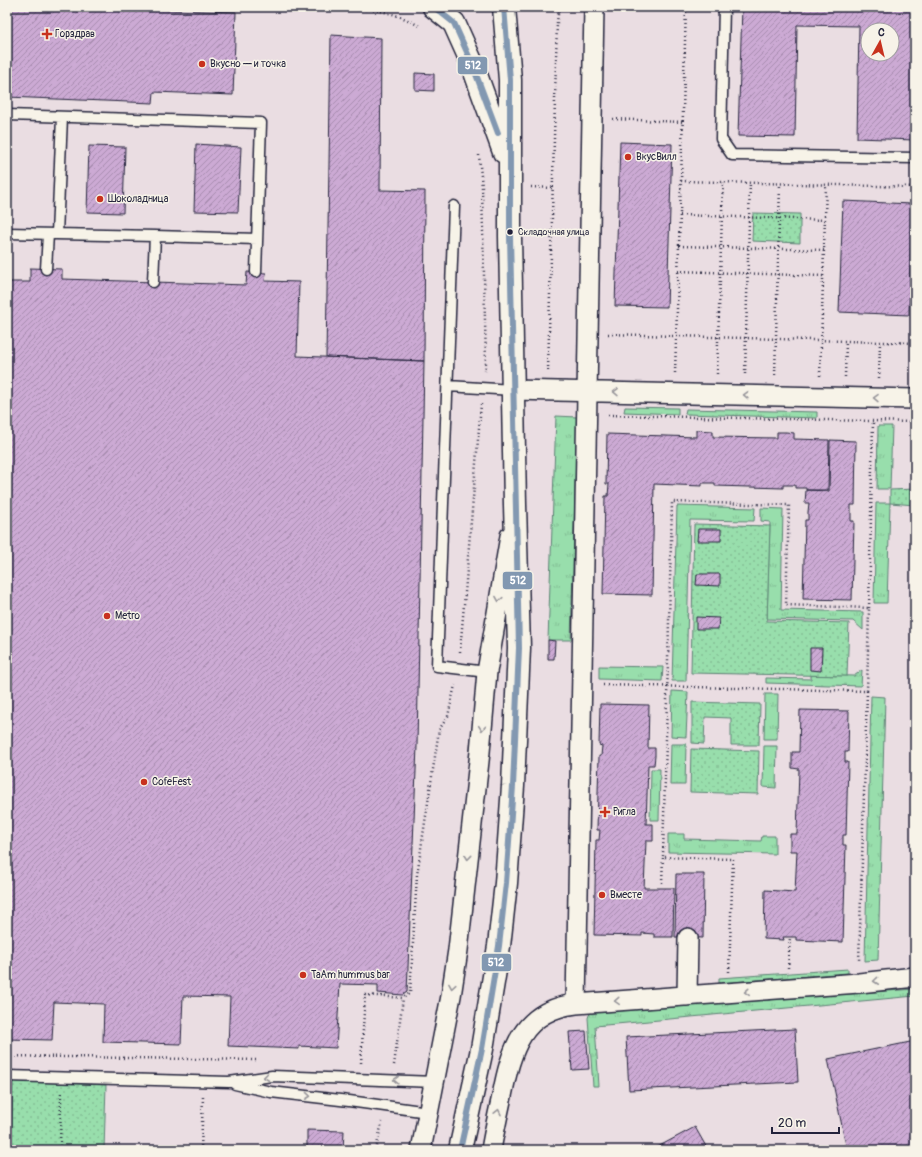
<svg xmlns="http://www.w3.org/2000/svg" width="922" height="1157" viewBox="0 0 922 1157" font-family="Pangolin,sans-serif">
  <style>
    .grass { fill: url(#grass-tufts); stroke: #5d8074 }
    .park { fill: url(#park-dots); stroke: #5d8074 }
    .building { fill: url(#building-hatch); stroke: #22223b; fill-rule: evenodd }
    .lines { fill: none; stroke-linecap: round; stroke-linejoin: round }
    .lane-casing { stroke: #22223b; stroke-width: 13 }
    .street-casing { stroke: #22223b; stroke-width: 22 }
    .secondary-casing { stroke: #22223b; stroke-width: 25 }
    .path { stroke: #22223b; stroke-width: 2.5; stroke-dasharray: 1 3; stroke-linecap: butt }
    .lane { stroke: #f7f3e8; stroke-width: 10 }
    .street { stroke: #f7f3e8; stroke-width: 19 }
    .secondary { stroke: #f7f3e8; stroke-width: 22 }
    .bus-1-casing { stroke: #f7f3e8; stroke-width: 9 }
    .bus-1 { stroke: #8298b1; stroke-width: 6 }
    .oneway { stroke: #97959a }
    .poi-dot { fill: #c8321e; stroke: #f7f3e8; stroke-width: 1.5 }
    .bus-dot { fill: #22223b; stroke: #f7f3e8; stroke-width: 1.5 }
    .labels { text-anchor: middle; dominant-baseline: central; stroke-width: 3; stroke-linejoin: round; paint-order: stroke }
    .bus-label { font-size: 9px; fill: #22223b; stroke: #f7f3e8; text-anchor: start }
    .poi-label { font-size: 10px; fill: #22223b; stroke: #f7f3e8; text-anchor: start }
    .line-badge { stroke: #f7f3e8; stroke-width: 1.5 }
    .badge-label { font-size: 11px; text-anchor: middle; font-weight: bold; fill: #fff }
  </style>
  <defs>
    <pattern id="grass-tufts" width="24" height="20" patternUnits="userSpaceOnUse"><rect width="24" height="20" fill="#98deac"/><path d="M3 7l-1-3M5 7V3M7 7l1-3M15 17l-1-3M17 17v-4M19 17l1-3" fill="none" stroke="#83be95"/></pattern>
    <pattern id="park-dots" width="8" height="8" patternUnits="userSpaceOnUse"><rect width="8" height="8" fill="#98deac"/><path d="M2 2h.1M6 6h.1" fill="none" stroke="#83be95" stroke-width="1.8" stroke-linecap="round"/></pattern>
    <pattern id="building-hatch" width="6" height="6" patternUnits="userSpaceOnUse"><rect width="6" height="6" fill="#ccaad4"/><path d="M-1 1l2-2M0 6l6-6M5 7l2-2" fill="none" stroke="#a58aad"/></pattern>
  </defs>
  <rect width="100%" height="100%" fill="#eadde2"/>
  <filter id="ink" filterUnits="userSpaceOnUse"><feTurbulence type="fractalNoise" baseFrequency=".025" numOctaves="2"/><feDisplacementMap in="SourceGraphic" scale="8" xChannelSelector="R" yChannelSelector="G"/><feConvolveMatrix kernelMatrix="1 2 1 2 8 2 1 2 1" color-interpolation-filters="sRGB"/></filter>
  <g filter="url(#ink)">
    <!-- grass -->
    <path class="grass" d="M625,407l53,1v6l-54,-2z
      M686,409l131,3v6l-132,-4z
      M556,416l21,1 -6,223h-23z
      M878,426h14l-2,63h-13z
      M876,503h14l-3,100h-13z
      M677,506l78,2 -1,13 -64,-1 -4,161h-14z
      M761,508l22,1 -2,101 82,2v18l-10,-9 -86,-2 3,-97 -9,-1z
      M599,666l64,1 -1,14 -63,-2z
      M862,670l-1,16 -95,-3v-5l45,1v-4l43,1z
      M672,691l16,1 -2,45 -15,-1z
      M765,694h13l-1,45h-13z
      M871,696l14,1 -7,263 -13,1z
      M671,744h15l-1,41h-15z
      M764,746h13l-1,42 -13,-1z
      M651,769h9l-1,51h-9z
      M668,834h16v5l77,2 1,-5h13v18l-107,-2z
      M848,969v4l-129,10v-5z
      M915,989v7l-320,30 4,60h-6l-5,-68 1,-3 2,-2z"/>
    <!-- park -->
    <path class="park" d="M753,213l47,1v29l-48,-2z
      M915,489v16l-25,-2v-13z
      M694,524l76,2 -3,95 82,2 -2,53 -156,-3z
      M692,702l68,2 -1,41h-28v-27l-26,-1 -1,27 -12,-1z
      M691,749l68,2 -1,43 -68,-2z
      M13,1081l93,4 -2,65h-94z"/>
    <!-- building -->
    <path class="building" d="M7,7h65l164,5 -3,83 -79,-3 -1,11 -146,-6z
      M742,7h173v133l-58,-2 2,-112 -62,-1 -2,112 -57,-1zM868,30h24v24h-24z
      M331,35l50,3 -1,152 45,1 -1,170 -98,-4z
      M415,73l19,1v17l-19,-1z
      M620,142l52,2 -5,163 -52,-1z
      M196,144l45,3 -3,65 -44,-1z
      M89,146l36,1 -2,66 -36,-1z
      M843,201l69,3 -3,111 -70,-3z
      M30,268l32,1v10l184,6 1,-13 19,1 -1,8 34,1 -2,74 127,5 -7,385 -10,246 -4,3 -25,-2v-8l-38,-1 -4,64 -37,-2v3l-71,-3 2,-49 -47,-1 -2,48 -78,-2 1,-38 -50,-2 -2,38 -45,-1v-757h23z
      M696,430l17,1v6l64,1v-6h9l8,1v6l35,1 -1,50h-22v-2h-11v-3h-12v3l-68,-2v-3h-13v3l-48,-2 -2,111 -49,-1 2,-98h3l1,-12h-3l1,-50 89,3z
      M830,440l26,1 -1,64h-4v16h3l-2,79 -49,-1 2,-79h3v-8l1,-9h-4l1,-13 23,1z
      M698,529h23v12h-24z
      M697,574h23v12l-24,-1z
      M696,617l23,1 -1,11h-22z
      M548,640l7,1 -1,18h-6z
      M810,648h12l-1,23 -11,-1z
      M600,704l49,1 -1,43h7v8l-1,9h-6l-2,59h7v17h-7l-2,47h30l-1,49h-19v-3l-12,-1v3l-48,-1 2,-95h3l1,-10h-3l2,-74h2l1,-10 -3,-1z
      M800,710l49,1 -1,41h-3v10h3l-2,73h-3v10h3l-3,97 -47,-2v-3h-13l1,3 -20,-1 1,-49 30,2 2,-41h-7v-17h7l2,-65 -7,-1v-16h7z
      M676,874h28l-1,64 -28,-1z
      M795,1029l3,53 -169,8 -3,-53z
      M586,1031l3,38 -17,1 -3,-38z
      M915,1041v109h-68l-19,-91z
      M695,1127l13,23h-56z
      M307,1130l37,1 -1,19h-36z"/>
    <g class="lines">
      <!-- lane casing -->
      <g class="lane-casing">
        <path id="lane" d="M724,7l-3,132 11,16 183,3
          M7,115l254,8 -5,149
          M454,206l-17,460 50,6
          M7,233l148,3 -2,46
          M57,234l5,-117
          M155,236l102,3
          M46,269l2,-35
          M448,386l65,4
          M7,1076l222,6 43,-6 163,6
          M235,1084l36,8 78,9 79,11"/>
      </g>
      <!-- street casing -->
      <g class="street-casing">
        <path id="street" d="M513,390l402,9
          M687,996l1,-58
          M576,1004l18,-997
          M421,1150l30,-154 7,-46 22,-198 7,-80 23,-136
          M491,1150c3,-18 7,-36 11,-54 9,-46 20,-86 74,-92l283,-21 56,-6"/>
      </g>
      <!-- secondary casing -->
      <g class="secondary-casing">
        <path id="secondary" d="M434,7l20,16 17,38 33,91
          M460,1150l22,-101 17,-103 7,-63 7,-97 6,-138 -4,-143 -5,-269v-156l-6,-73"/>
      </g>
      <!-- path -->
      <path class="path" d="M345,8c30,2 47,2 74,18
        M613,119l69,3
        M479,155l3,32 4,178 -1,6
        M681,181l5,-174
        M531,187l21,1
        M680,215l145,5
        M679,246l145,4
        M678,271l145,5
        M608,334l307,9
        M548,371l9,-349 2,-15
        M675,373l6,-192 234,6
        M717,374l6,-192
        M745,374l5,-192
        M775,375l5,-191
        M820,376l6,-191
        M845,377l1,-36
        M879,378l1,-36
        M608,415l307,7
        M869,608l4,-187
        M460,652l21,-248
        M603,685l264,6 -8,271
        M662,883l1,-26
        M788,968l2,-31
        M729,972l4,-113 -70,-2 9,-355 117,3 -3,100 83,3 -2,83
        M7,1056l249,4
        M361,1063l4,-68 38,3 7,-5 7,-118 22,-145 9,-14 7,-31
        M394,1065l9,-67
        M60,1150l1,-57
        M201,1150l2,-53
        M376,1150l6,-28"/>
      <!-- lane -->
      <use href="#lane" class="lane"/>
      <!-- street -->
      <use href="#street" class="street"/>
      <!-- secondary -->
      <use href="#secondary" class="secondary"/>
      <!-- bus-1 casing -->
      <g class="bus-1-casing">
        <path id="bus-1" d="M434,7l20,16 17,38 27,72
          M460,1150l22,-101 17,-103 7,-63 7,-97 6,-138 -9,-412v-156l-6,-73"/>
      </g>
      <!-- bus-1 -->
      <use href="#bus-1" class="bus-1"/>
    </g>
    <!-- one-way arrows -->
    <defs><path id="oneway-chevron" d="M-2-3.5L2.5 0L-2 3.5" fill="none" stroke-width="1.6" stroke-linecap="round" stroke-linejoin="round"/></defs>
    <g class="oneway">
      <use href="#oneway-chevron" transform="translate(616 392) rotate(-179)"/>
      <use href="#oneway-chevron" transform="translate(746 395) rotate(-179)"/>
      <use href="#oneway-chevron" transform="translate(876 398) rotate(-179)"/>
      <use href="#oneway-chevron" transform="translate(499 599) rotate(99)"/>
      <use href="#oneway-chevron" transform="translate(482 728) rotate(95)"/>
      <use href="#oneway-chevron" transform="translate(468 857) rotate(96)"/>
      <use href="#oneway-chevron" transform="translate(876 981) rotate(174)"/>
      <use href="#oneway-chevron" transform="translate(452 986) rotate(99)"/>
      <use href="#oneway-chevron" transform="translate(747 992) rotate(176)"/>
      <use href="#oneway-chevron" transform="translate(617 1001) rotate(176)"/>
      <use href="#oneway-chevron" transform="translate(266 1077) rotate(172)"/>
      <use href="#oneway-chevron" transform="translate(396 1080) rotate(-178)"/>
      <use href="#oneway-chevron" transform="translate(308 1096) rotate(6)"/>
      <use href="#oneway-chevron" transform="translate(498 1112) rotate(-78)"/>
    </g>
  </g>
  <!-- markers -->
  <g class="poi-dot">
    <path d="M45 28h4v4h4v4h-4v4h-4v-4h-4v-4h4z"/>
    <circle cx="202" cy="64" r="4"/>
    <circle cx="628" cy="157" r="4"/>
    <circle cx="100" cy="199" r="4"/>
    <circle cx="107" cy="616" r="4"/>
    <circle cx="144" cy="782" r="4"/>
    <path d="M603 806h4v4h4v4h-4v4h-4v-4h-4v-4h4z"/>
    <circle cx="602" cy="895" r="4"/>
    <circle cx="303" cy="975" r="4"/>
  </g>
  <circle class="bus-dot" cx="510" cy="232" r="3.5"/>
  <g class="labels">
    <!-- bus labels -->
    <g class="bus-label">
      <text x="518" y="232">Складочная улица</text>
    </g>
    <!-- poi labels -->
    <g class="poi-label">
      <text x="55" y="34">Горздрав</text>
      <text x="210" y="64">Вкусно — и точка</text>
      <text x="636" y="157">ВкусВилл</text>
      <text x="108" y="199">Шоколадница</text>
      <text x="115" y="616">Metro</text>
      <text x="152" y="782">CofeFest</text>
      <text x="613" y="812">Ригла</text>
      <text x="610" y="895">Вместе</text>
      <text x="311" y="975">TaAm hummus bar</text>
    </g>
  </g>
  <g class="line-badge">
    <rect x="457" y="56" width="31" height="19" rx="4" fill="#8298b1"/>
    <rect x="502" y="571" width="31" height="19" rx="4" fill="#8298b1"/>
    <rect x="481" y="953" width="31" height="19" rx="4" fill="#8298b1"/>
  </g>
  <g class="badge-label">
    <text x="473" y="69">512</text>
    <text x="518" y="584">512</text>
    <text x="496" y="966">512</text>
  </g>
  <!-- margin -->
  <rect width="922" height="1157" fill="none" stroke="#f7f3e8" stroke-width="24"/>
  <rect x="12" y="12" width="898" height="1133" fill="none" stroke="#22223b" stroke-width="1.5" filter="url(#ink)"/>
  <!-- north arrow -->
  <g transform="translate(880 42) rotate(8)"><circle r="19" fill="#f7f3e8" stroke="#a29fa3"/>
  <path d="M0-3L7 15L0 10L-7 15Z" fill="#c8321e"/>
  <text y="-6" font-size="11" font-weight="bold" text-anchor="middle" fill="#22223b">С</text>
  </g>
  <!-- scale -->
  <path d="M772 1127v6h67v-6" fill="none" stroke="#22223b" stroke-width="2"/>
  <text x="778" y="1127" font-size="12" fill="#22223b" stroke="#f7f3e8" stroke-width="3" paint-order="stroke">20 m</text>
</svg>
